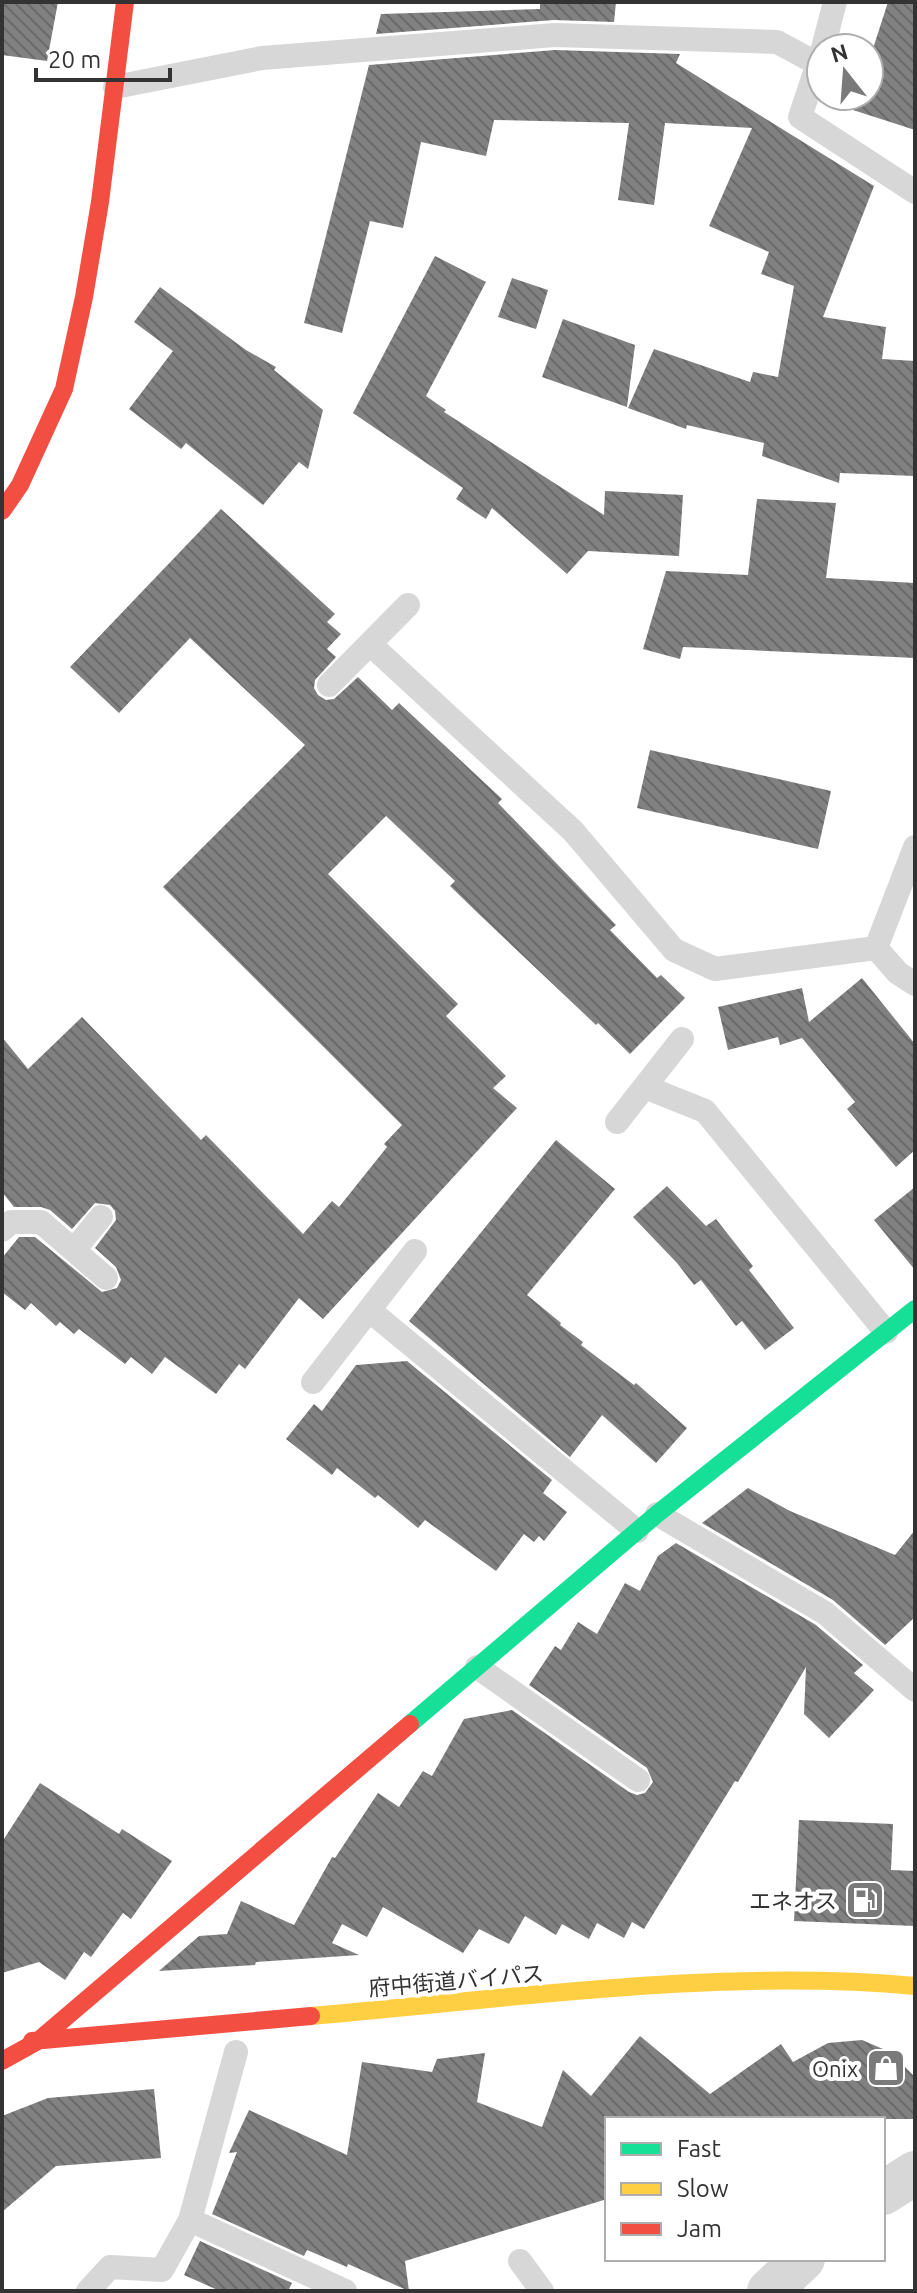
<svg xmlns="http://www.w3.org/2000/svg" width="917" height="2293" viewBox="0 0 917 2293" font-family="Ubuntu,'Noto Sans JP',sans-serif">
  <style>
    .building { fill: url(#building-back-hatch) }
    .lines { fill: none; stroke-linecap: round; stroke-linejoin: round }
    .lane { stroke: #d7d7d7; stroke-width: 24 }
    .street { stroke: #d7d7d7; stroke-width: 44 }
    .fast { stroke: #16e098; stroke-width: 18 }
    .slow { stroke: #ffcf43; stroke-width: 18 }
    .jam { stroke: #f24e42; stroke-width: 18 }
    .labels { text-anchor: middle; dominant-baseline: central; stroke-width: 8; stroke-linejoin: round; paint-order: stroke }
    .poi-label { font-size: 22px; fill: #333; stroke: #fff; text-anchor: end }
    .street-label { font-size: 22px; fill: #333; stroke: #fff }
  </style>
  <defs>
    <pattern id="building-back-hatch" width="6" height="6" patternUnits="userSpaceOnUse" patternTransform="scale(2)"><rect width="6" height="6" fill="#818181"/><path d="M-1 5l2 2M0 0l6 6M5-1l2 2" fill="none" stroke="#6a6a6a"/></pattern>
  </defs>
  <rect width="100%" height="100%" fill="#fff"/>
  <!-- building -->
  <path class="building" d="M2,2h56l-11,59 -45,-6z
    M540,2h76l-2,20 -60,-2 -178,14 5,-20 159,-5z
    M888,2h27v128l-62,-20 5,-14h11v-35z
    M555,50l125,4 -4,9 198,123 -51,131 63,10 -4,32 33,2v115l-75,-3 -1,10 -77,-27 2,-13 -77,-18 -1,4 -58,-21 26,-59 96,33 3,-10 25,5 16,-91 -33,-12 8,-22 -60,-26 43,-98 -87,-5 -11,82 -36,-5 11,-77 -135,-3 -8,36 -65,-14 -18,86 -33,-7 -28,112 -38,-10 65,-258z
    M435,256l51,26 -60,114 20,14 -2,2 160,103 1,-24 78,4 -4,61 -91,-5 -21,23 -75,-66 -6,11 -30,-20 7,-11 -110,-75z
    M512,278l36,12 -12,39 -38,-12z
    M160,287l86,63 30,17 -2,3 49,40 -15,59 -9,-7 -36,43 -77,-62 -5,6 -52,-40 44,-58 -39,-29z
    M563,319l72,26 -8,62 -85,-30z
    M757,499l79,4 -10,75 89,5v75l-232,-11 -3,12 -37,-10 23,-78 82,4z
    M221,509l114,105 -8,8 14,12 -14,15 9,8 -21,23 -1,8 4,7 8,5 8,-1 24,-22 34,33 7,-7 103,96 -4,4 118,122 -6,5 47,48 4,-3 24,23 -55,56 -32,-31 -2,2 -114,-108 -32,-31 5,-5 -69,-65 -58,58 130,130 -12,12 60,60 -13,12 24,20 -194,211 -24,-21 -54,71 -6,-5 -23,30 -51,-37 -13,17 -21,-17 -6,7 -46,-35 -5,5 -14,-12 -4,4 -25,-23 -6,7 -23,-18v-34l17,-21h16l67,55 15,-4 4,-8 -5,-13 -21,-19 21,-28 -1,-9 -5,-6 -15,-2 -23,26 -22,-19 -9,-3h-27l-12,-15v-155l26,32 54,-52 119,123 5,-5 97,99 29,-33 7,6 48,-60 -3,-3 18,-19 -239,-238 142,-142 -115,-107 -71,75 -49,-46z
    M650,750l181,41 -13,58 -181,-41z
    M862,978l53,66v106l-19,17 -49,-58 8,-7 -53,-64 -22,7 -2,-8 -50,13 -10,-43 84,-19 7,34z
    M556,1140l59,49 -88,106 34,28 -1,2 23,17 -2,3 53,40 2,-2 51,45 -31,35 -54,-48 -32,42 -161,-136z
    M667,1186l39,40 10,-7 37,47 -4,4 45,58 -29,22 -23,-29 -6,5 -35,-46 -7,5 -17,-22 -44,-46z
    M915,1187v83l-41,-50z
    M407,1361l145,119 -9,13 24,19 -23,29 -5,-5 -5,6 -10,-8 -28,37 -71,-51 -7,8 -40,-33 -3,3 -38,-30 -5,7 -46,-36 28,-35 8,7 34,-46z
    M748,1488l42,23 105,44 20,-25v87l-30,28 -52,-45 -131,-77z
    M676,1543l140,82 47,40 -9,8 20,17 -45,48 -25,-24 2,-47 -68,115 -3,-1 -91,148 -12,-7 -8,16 -27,-15 -8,16 -27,-15 -6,11 -31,-19 -16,28 -30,-15 -16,24 -80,-46 -16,30 -25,-13 -10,19 27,12 -103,7 -1,3 -96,6 40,-35 28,-2 14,-33 53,24 38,-68 3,1 43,-65 21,14 24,-36 9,5 32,-57 48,-9 117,82 8,3 8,-2 8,-11 -6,-14 -118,-83 26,-39 6,4 17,-28 19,12 28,-51 15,8 18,-35z
    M40,1783l79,51 3,-5 50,32 -41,58 -8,-6 -32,44 -7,-5 -19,28 -26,-18 -37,11v-131z
    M799,1820l94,4 -2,46 24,1v55l-121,-5z
    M640,2036l70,58 71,-50 12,18 35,-19 34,-3 28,12 25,25v42h-308v80l-202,62 4,30 -61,-27 -1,3 -40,-17 -3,6 -92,-42 25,-62 -8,1 20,-43 98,45 15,-93 70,10 5,-13 48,-6 -8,49 65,25 21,-57 28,26z
    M154,2089l7,69 -105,8 -54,46v-96l46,-18z
    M200,2241l92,42 -4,8h-68l-36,-16z"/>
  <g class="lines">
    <!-- lane -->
    <path class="lane" d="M823,48l12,-46
      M821,54l-21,63 115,75
      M115,87l147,-29 293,-23 222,7 41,22
      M371,645l202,186 101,119 41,19 161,-21
      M329,685l79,-80
      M915,847l-39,101 22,25 17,11
      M645,1087l60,24 181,221
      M617,1122l65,-83
      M2,1230l9,-8h30l65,56
      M74,1250l27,-33
      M369,1310l268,221
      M313,1382l102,-131
      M657,1514l168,99 90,77
      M477,1667l161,113
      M190,2220l155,71
      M520,2261l22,30
      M88,2291l22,-24 52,3 28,-50 46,-168"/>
    <!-- street -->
    <path class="street" d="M883,2193l32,-20
      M769,2291l34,-32"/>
    <!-- fast -->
    <path class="fast" d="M410,1724l247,-210 258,-205"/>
    <!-- slow -->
    <path class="slow" d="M311,2016c196,-17 408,-48 604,-30"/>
    <!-- jam -->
    <path class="jam" d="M2,511l18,-26 44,-96 20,-92 16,-95 25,-200
      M32,2041l279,-25
      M2,2061l36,-20 372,-317"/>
  </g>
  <!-- icons -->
  <defs>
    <g id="fuel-square" transform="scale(2)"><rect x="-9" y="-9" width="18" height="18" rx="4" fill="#7a7a7a" stroke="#fff"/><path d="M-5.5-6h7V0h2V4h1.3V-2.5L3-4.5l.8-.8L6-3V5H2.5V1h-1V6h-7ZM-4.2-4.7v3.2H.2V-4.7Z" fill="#fff"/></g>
    <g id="shop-square" transform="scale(2)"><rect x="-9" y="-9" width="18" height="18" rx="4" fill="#7a7a7a" stroke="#fff"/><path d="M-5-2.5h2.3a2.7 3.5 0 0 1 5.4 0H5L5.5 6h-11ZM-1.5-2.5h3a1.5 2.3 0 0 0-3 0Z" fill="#fff"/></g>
  </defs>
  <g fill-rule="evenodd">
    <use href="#fuel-square" x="865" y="1900"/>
    <use href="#shop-square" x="886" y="2068"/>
  </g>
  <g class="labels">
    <!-- poi labels -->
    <g class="poi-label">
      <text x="837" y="1900">エネオス</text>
      <text x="858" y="2068">Onix</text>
    </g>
    <!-- street labels -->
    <g class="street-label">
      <text transform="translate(456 1980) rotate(-5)">府中街道バイパス</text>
    </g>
  </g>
  <!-- border -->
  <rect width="917" height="2293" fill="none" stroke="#333333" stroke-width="8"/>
  <!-- legend -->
  <rect x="605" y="2117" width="280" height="144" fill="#ffffff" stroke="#adadad" stroke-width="2"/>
  <rect x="621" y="2143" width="40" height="12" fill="#16e098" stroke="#adadad" stroke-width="2"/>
  <text x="677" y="2157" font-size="24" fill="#333333">Fast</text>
  <rect x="621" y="2183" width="40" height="12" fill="#ffcf43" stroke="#adadad" stroke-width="2"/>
  <text x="677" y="2197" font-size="24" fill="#333333">Slow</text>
  <rect x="621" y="2223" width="40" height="12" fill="#f24e42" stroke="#adadad" stroke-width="2"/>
  <text x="677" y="2237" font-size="24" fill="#333333">Jam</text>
  <!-- north arrow -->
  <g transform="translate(845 72) rotate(343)"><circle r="38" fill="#ffffff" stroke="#adadad" stroke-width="2"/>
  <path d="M0-6L14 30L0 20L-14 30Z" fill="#7a7a7a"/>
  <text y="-12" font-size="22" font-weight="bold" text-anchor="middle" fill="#333333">N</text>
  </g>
  <!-- scale -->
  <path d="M36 68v12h134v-12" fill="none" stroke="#333333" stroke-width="4"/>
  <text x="48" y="68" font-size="24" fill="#333333" stroke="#ffffff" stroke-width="6" paint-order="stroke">20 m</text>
</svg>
